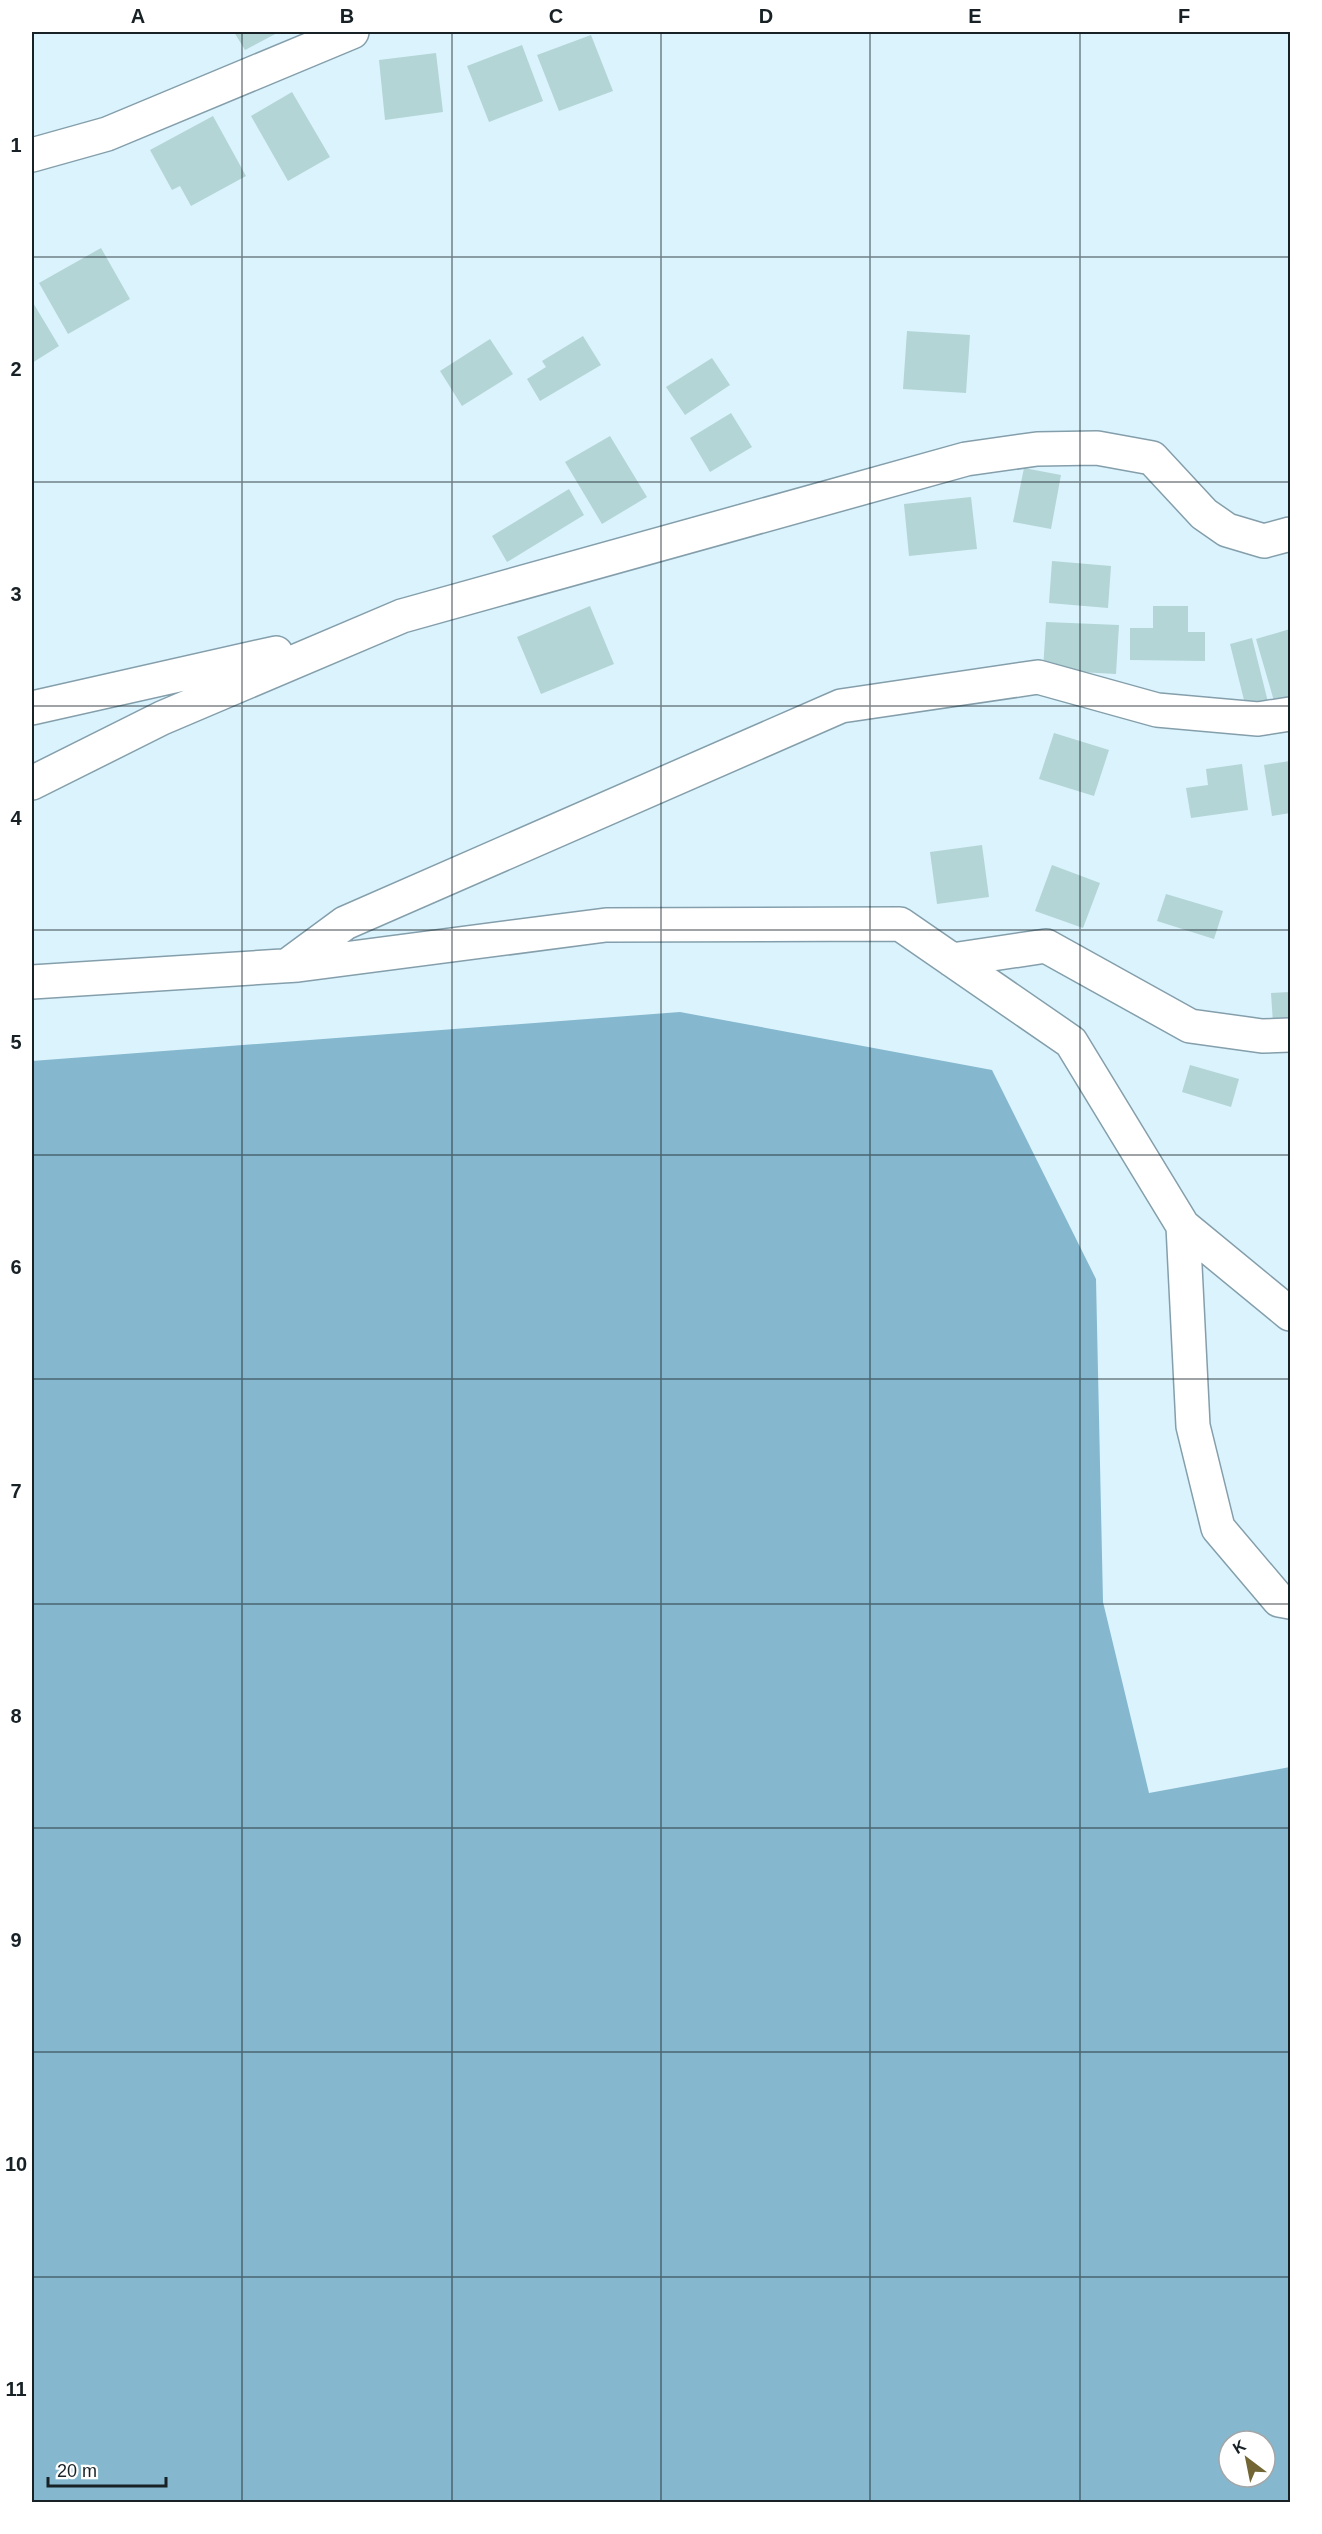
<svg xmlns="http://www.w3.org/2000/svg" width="1322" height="2534" viewBox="0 0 1322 2534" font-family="Arial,sans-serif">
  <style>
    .forest { fill: #85b8ce; fill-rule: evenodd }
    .building { fill: #b3d5d6 }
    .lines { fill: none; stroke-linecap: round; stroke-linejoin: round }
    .minor-casing { stroke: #849fab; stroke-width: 36 }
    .minor { stroke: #fff; stroke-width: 33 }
    .grid { fill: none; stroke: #172126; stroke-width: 1.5; stroke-opacity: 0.55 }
    .neatline { fill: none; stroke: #172126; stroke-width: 2 }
    .grid-label { font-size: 20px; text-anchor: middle; font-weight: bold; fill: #172126 }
  </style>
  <rect width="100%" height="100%" fill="#dbf3fd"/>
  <!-- forest -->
  <path class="forest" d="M680,1012l312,58 104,209 7,323 46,191 141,-26v735h-1258v-1441zM1229,2441h36v36h-36z"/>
  <!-- building -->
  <path class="building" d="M234,32h45l-34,18z
    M591,35l22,56 -54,20 -22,-56z
    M522,45l21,56 -54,21 -22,-56z
    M436,53l7,59 -58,8 -6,-60z
    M292,92l38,65 -42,24 -37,-65z
    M213,116l33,60 -55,30 -11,-20 -8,4 -22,-40z
    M101,248l29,51 -62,35 -29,-51z
    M32,301l27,45 -27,17z
    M907,331l63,4 -4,58 -63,-4z
    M583,336l18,29 -61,36 -13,-22 19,-12 -4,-6z
    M490,339l23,35 -51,32 -22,-35z
    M712,358l18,27 -45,30 -19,-28z
    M731,413l21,34 -42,25 -20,-34z
    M610,436l37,61 -45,27 -37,-62z
    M1024,468l37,7 -10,54 -38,-7z
    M569,489l15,26 -77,47 -15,-26z
    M971,497l6,52 -68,7 -5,-52z
    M1052,561l59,5 -3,42 -59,-5z
    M590,606l24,58 -73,30 -24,-57z
    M1153,606h35v26h17v29l-75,-1v-32h23z
    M1046,622l73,3 -3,49 -73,-4z
    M1290,629v67l-16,5 -18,-62z
    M1252,638l16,64 -22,6 -16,-64z
    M1054,733l55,17 -15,46 -55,-17z
    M1290,761v52l-18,3 -8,-51z
    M1242,764l6,46 -57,8 -5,-30 22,-3 -2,-16z
    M982,845l7,52 -52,7 -7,-52z
    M1052,865l48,18 -17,45 -48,-17z
    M1166,894l57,17 -9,28 -57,-18z
    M1290,992v30l-17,1 -2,-30z
    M1190,1065l49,14 -8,28 -49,-15z"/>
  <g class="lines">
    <!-- minor casing -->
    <g class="minor-casing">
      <path id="minor" d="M32,155l75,-21 245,-102
        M32,708l244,-55
        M32,783l130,-65 240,-102 564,-157 71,-10 60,-1 55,10 52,56 23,16 37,11 26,-7
        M952,960l94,-14 144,80 72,10 28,-1
        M288,965l57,-42 496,-217 197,-29 119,33 101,9 32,-5
        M32,982l266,-17 308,-40 294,-1 171,118 112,184 10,200 25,102 61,72 11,2
        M1183,1226l107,88"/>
    </g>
    <!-- minor -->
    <use href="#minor" class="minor"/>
  </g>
  <!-- grid -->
  <path class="grid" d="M242,32v2470M452,32v2470M661,32v2470M870,32v2470M1080,32v2470M32,257h1258M32,482h1258M32,706h1258M32,930h1258M32,1155h1258M32,1379h1258M32,1604h1258M32,1828h1258M32,2052h1258M32,2277h1258"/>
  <!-- border -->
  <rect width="1322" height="2534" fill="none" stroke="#ffffff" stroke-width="66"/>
  <!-- north arrow -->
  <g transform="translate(1247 2459) rotate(328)"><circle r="28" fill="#ffffff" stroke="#a2a6a8" stroke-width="1.5"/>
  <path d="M0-4.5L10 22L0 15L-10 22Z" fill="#726734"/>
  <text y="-9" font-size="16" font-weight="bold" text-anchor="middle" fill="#172126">K</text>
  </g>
  <!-- scale -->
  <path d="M48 2477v9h118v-9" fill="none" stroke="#172126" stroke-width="3"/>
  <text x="57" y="2477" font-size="18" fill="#172126" stroke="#ffffff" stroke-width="4.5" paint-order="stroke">20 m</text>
  <rect x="33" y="33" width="1256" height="2468" class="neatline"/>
  <g class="grid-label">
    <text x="138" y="23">A</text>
    <text x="347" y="23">B</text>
    <text x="556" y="23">C</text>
    <text x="766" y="23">D</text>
    <text x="975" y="23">E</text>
    <text x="1184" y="23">F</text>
    <text x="16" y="152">1</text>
    <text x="16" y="376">2</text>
    <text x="16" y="601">3</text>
    <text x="16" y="825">4</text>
    <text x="16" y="1049">5</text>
    <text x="16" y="1274">6</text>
    <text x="16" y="1498">7</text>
    <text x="16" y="1723">8</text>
    <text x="16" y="1947">9</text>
    <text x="16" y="2171">10</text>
    <text x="16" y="2396">11</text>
  </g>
</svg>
